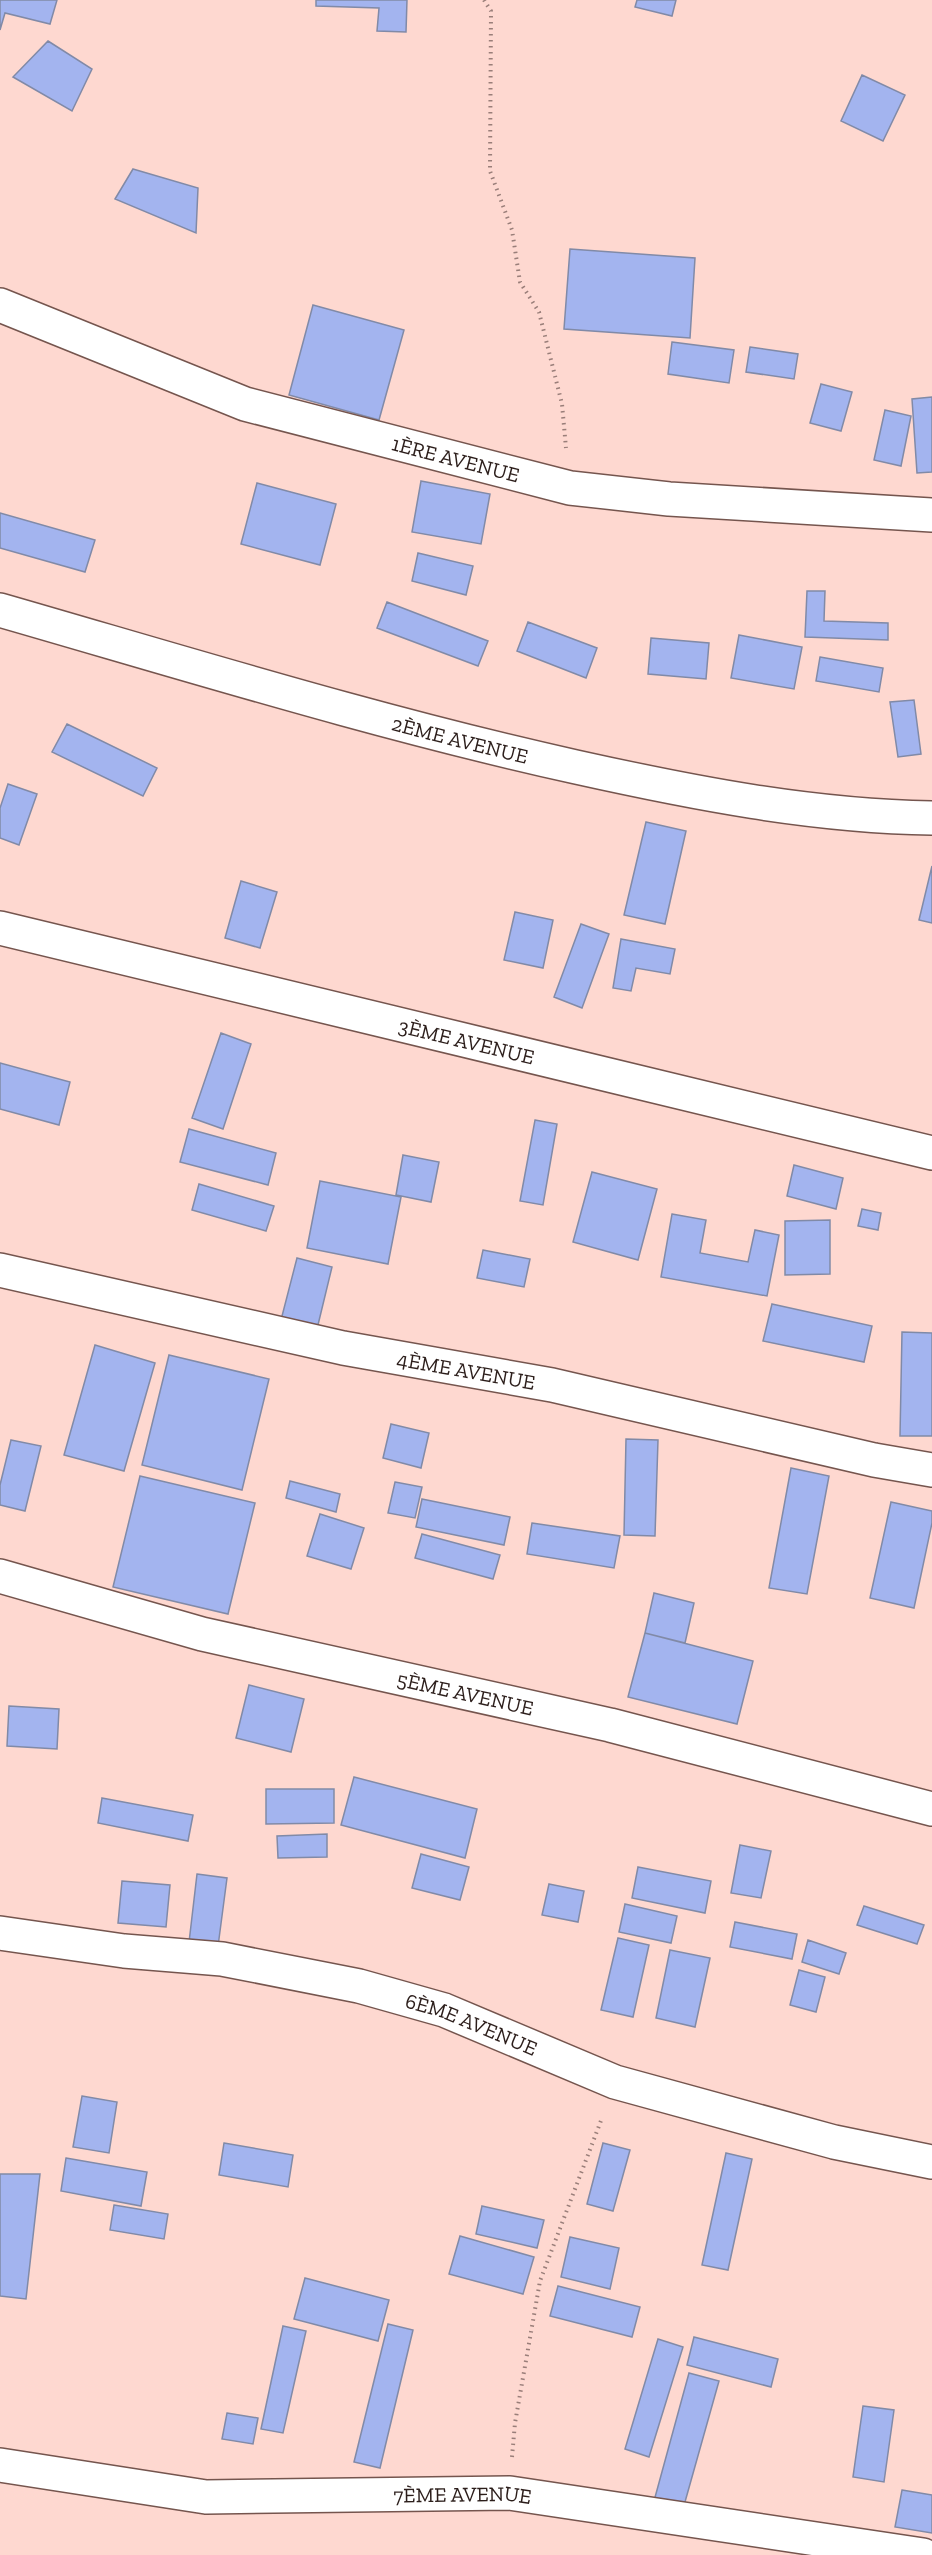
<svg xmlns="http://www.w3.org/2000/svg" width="932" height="2555" viewBox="0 0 932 2555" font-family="'Zilla Slab',serif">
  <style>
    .building { fill: #a3b4ef; stroke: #818aa7; stroke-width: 1.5 }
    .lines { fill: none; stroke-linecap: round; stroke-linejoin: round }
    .minor-casing { stroke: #75554e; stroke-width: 36 }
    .path { stroke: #997e79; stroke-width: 4; stroke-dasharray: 1.5 4.5; stroke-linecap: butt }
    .minor { stroke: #fff; stroke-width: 33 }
    .labels { text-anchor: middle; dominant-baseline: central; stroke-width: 4.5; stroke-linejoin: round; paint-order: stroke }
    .street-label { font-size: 21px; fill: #2c1e1b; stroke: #fff }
  </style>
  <rect width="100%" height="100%" fill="#fed8d0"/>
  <!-- building -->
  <path class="building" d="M0,0h57l-7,24 -45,-11 -5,17z
    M316,0h91l-1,32 -29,-1 2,-23 -63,-2z
    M637,0h39l-4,16 -37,-9z
    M48,41l44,28 -20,42 -59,-34z
    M862,75l43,20 -22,46 -42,-20z
    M133,169l65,19 -2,45 -81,-34z
    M570,249l125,9 -5,80 -126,-9z
    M313,305l91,25 -25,90 -90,-25z
    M672,342l62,8 -5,33 -61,-9z
    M750,347l48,7 -4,25 -48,-7z
    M821,384l31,8 -11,39 -31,-8z
    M932,397v75l-15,1 -5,-74z
    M885,410l26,6 -10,50 -27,-6z
    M421,481l69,13 -9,50 -69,-12z
    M257,483l79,21 -16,61 -79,-21z
    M0,513l95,27 -10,32 -85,-24z
    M418,553l55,13 -7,29 -54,-14z
    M807,591h18l-1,30 64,2v17l-83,-3z
    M387,602l101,39 -10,25 -101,-38z
    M528,622l69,26 -11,30 -69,-27z
    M739,635l63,12 -8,42 -63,-11z
    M651,638l58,5 -3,36 -58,-5z
    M820,657l63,11 -4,24 -63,-11z
    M914,700l7,54 -23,3 -8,-55z
    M67,724l90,44 -14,28 -91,-44z
    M8,784l29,10 -18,51 -19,-7v-30z
    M646,822l40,9 -21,93 -41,-9z
    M932,866v57l-13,-3z
    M241,881l36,11 -17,56 -35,-10z
    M515,912l38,8 -10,48 -39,-8z
    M581,924l28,10 -27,74 -28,-11z
    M621,939l54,10 -5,25 -34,-6 -5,23 -18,-3z
    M221,1033l30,11 -28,85 -31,-11z
    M0,1063l70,19 -11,43 -59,-16z
    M535,1120l22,4 -14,81 -23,-4z
    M189,1129l87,24 -8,32 -88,-23z
    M403,1155l36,7 -8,40 -35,-7z
    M794,1165l49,13 -7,31 -49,-13z
    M592,1172l65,17 -19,71 -65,-18z
    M320,1181l81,16 -13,67 -81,-16z
    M199,1184l75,22 -8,25 -74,-21z
    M862,1209l19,4 -3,17 -20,-4z
    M672,1214l34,6 -6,33 48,9 7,-32 24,5 -12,61 -106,-19z
    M830,1220v54l-45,1v-54z
    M483,1250l47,9 -6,28 -47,-9z
    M297,1258l35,9 -15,62 -36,-9z
    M772,1304l100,22 -8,36 -101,-21z
    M902,1332l30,1v103h-32z
    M95,1345l60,18 -31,108 -60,-16z
    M169,1355l100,24 -27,111 -100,-25z
    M391,1424l38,9 -8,35 -38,-10z
    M626,1439l32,1 -3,96 -31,-1z
    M11,1440l30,6 -16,65 -25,-6v-20z
    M791,1468l38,8 -22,118 -38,-6z
    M140,1476l115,27 -27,111 -115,-27z
    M290,1481l50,13 -4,18 -50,-14z
    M395,1482l27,5 -7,31 -27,-5z
    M422,1499l88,18 -6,28 -88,-18z
    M891,1502l41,9v12l-18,85 -44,-10z
    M320,1514l44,14 -13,41 -44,-13z
    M532,1523l88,13 -6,32 -87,-14z
    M422,1534l78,21 -7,24 -78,-21z
    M654,1593l40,10 -9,40 -40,-10z
    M645,1633l108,28 -16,63 -109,-27z
    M249,1685l55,14 -13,53 -55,-14z
    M9,1706l50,3 -2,40 -50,-3z
    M354,1777l123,32 -12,49 -124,-33z
    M266,1789h68v34l-68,1z
    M102,1798l91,17 -5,26 -90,-18z
    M327,1834v23l-49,1 -1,-22z
    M740,1845l31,6 -10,47 -30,-5z
    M421,1854l48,13 -9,33 -48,-12z
    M638,1867l73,14 -6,32 -73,-15z
    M197,1874l30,4 -10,76 -29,-3z
    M122,1881l48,4 -4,42 -48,-4z
    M549,1884l35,7 -6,31 -36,-7z
    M625,1904l52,12 -6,27 -52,-11z
    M864,1906l60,19 -7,19 -60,-19z
    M735,1922l62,12 -5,25 -62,-12z
    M618,1938l31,7 -16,72 -32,-7z
    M808,1940l38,13 -7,21 -37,-12z
    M670,1950l40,8 -15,69 -39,-9z
    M799,1970l26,7 -9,35 -26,-7z
    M82,2096l35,6 -8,51 -36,-6z
    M224,2143l69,12 -5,32 -69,-12z
    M603,2143l27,7 -17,61 -26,-7z
    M726,2153l26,6 -24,111 -26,-5z
    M66,2158l81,14 -6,34 -80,-15z
    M0,2174h40l-14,125 -26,-3z
    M114,2205l54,9 -4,25 -54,-9z
    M482,2206l62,14 -7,28 -61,-14z
    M460,2236l74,21 -11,37 -74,-20z
    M570,2237l49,11 -9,41 -49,-12z
    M305,2278l84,22 -11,41 -84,-22z
    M558,2286l82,21 -8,30 -82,-21z
    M388,2324l25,6 -33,138 -26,-6z
    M283,2326l23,5 -23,102 -22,-4z
    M694,2337l84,22 -7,28 -84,-22z
    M658,2339l25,8 -34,110 -24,-8z
    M689,2373l30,8 -36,128 -29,-8z
    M863,2406l31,4 -10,72 -31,-5z
    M227,2413l31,5 -5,26 -31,-5z
    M902,2490l30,5v38l-37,-6z"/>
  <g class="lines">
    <!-- minor casing -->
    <g class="minor-casing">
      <g id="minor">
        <path id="s1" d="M0,305l245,99 325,84 99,11 263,16"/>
        <path id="s2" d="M0,610c191,55 382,114 576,157 117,26 235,49 356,51"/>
        <path id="s3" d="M0,928l932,225"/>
        <path id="s4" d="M0,1270l343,78 209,37 322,75 58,10"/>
        <path id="s5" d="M0,1576l202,58 408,91 322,84"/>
        <path id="s6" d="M0,1933l124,18 98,8 137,27 85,24 171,72 219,60 98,20"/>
        <path id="s7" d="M0,2465l206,32 304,-4 413,62"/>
      </g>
    </g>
    <!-- path -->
    <path class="path" d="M484,0l7,11 -1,160 22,59 8,52 19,30 23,92 4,44
      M512,2457l3,-34 25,-142 62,-163"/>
    <!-- minor -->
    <use href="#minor" class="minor"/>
  </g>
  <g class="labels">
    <!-- street labels -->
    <g class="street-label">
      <text stroke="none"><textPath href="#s1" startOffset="482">1ÈRE AVENUE</textPath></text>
      <text stroke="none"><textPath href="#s2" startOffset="478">2ÈME AVENUE</textPath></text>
      <text stroke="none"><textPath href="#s3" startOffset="480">3ÈME AVENUE</textPath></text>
      <text stroke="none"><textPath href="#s4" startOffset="477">4ÈME AVENUE</textPath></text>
      <text stroke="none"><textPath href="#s5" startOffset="480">5ÈME AVENUE</textPath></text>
      <text stroke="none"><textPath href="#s6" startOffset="482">6ÈME AVENUE</textPath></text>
      <text stroke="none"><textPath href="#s7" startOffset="465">7ÈME AVENUE</textPath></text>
    </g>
  </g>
</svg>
